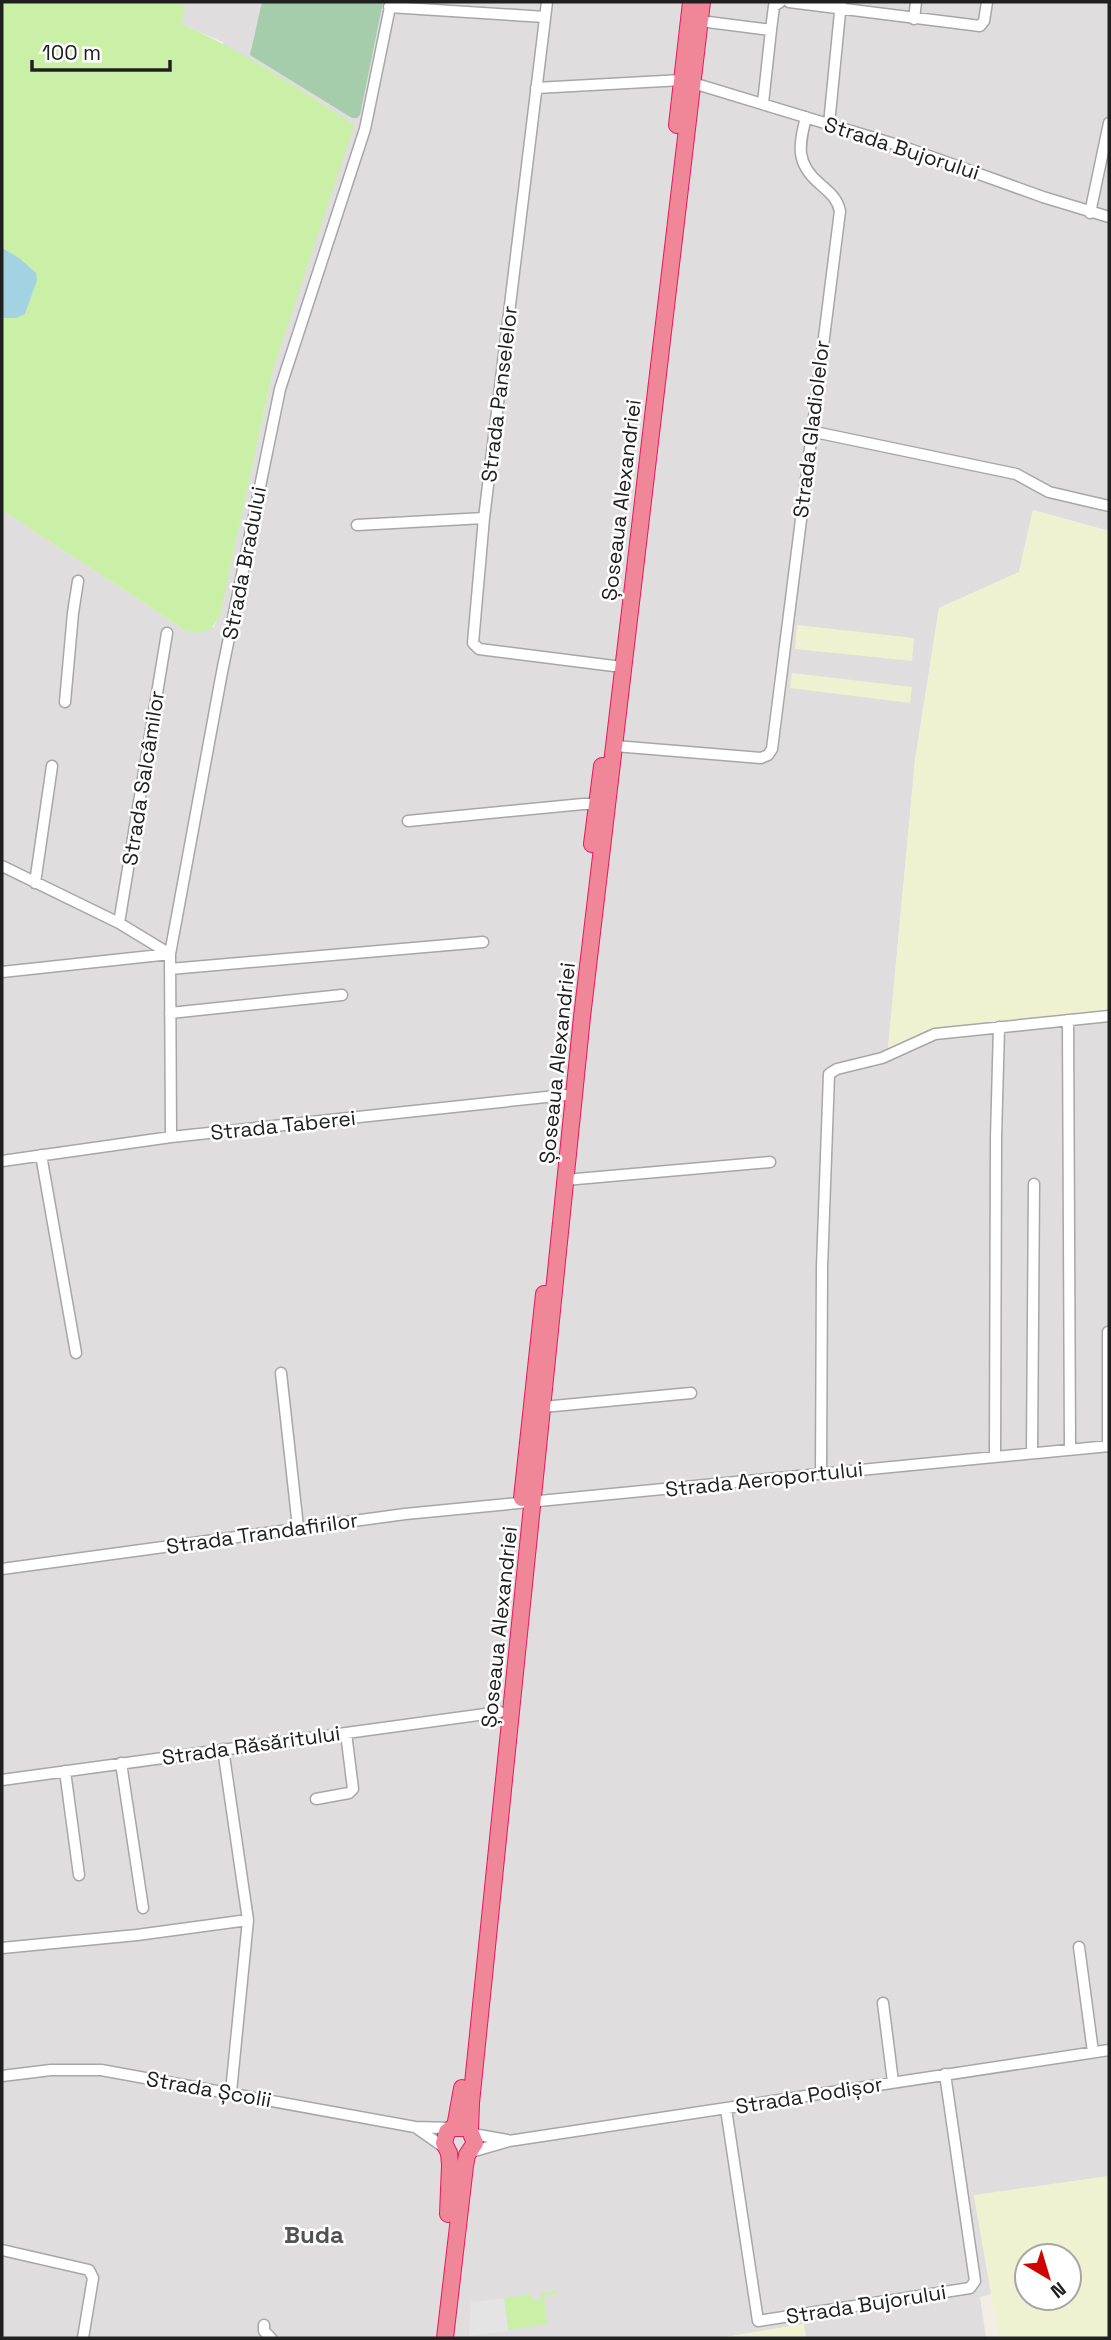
<svg xmlns="http://www.w3.org/2000/svg" width="1111" height="2340" viewBox="0 0 1111 2340" font-family="'Space Grotesk',sans-serif">
  <style>
    .residential { fill: #dfdddd }
    .farmland { fill: #eff2d0; fill-rule: evenodd }
    .grass { fill: #caf0a8 }
    .cemetery { fill: #a5cdac }
    .parking { fill: #e4e4e4 }
    .water { fill: #a3d3e3 }
    .lines { fill: none; stroke-linecap: round; stroke-linejoin: round }
    .minor-casing { stroke: #a7a7a7; stroke-width: 13 }
    .highway-casing { stroke: #ec165b; stroke-width: 18 }
    .minor { stroke: #fff; stroke-width: 10 }
    .highway { stroke: #f08798; stroke-width: 16 }
    .labels { text-anchor: middle; dominant-baseline: central; stroke-width: 5; stroke-linejoin: round; paint-order: stroke }
    .street-label { font-size: 21px; fill: #202020; stroke: #fff }
    .quarter-label { font-size: 24px; font-weight: bold; fill: #535353; stroke: #fff }
  </style>
  <rect width="100%" height="100%" fill="#f2eee6"/>
  <!-- residential -->
  <path class="residential" d="M176,2h933v529l-76,-21 -14,62 -80,36 -24,152 -27,288 39,-18 182,-19v1165l-135,20 17,98 -11,3 6,41h-180l-3,-14 -83,14h-718v-1828l183,120 29,-3 6,-13 53,-244 -50,-328 -43,-18 4,-17z"/>
  <!-- farmland -->
  <path class="farmland" d="M1033,510l76,21v480l-182,19 -39,19 27,-289 24,-152 80,-36z
    M797,625l117,13 -2,23 -117,-12z
    M792,673l120,14 -2,16 -120,-15z
    M1109,2176v161l-110,1 -25,-143zM1069,2256v42h-42v-42z
    M804,2324l2,14h-86z"/>
  <!-- grass -->
  <path class="grass" d="M2,2h174l9,5 -4,17c63,27 116,64 173,101l-81,245 -53,245c-8,17 -17,21 -35,15l-183,-120z
    M557,2291v3l-13,2 3,28 -39,6 -4,-32 28,-4 1,7 8,-2 -1,-6z"/>
  <!-- cemetery -->
  <path class="cemetery" d="M262,2h121l-23,113 -3,3h-5l-102,-63z"/>
  <!-- parking -->
  <path class="parking" d="M504,2298l4,33 -39,5 2,-34z"/>
  <!-- water -->
  <path class="water" d="M2,248l17,10 17,15 1,7 -12,34 -9,4h-14z"/>
  <g class="lines">
    <!-- minor casing -->
    <g class="minor-casing">
      <path id="minor" d="M547,2l-63,516 -11,125 6,6 135,17
        M789,2l191,24 4,-5 3,-19
        M389,7l156,10
        M914,19l2,-17
        M700,21l71,9 -8,73
        M771,30l3,-24 6,-4
        M693,83l211,64 139,50 66,20
        M536,88l146,-8
        M829,124l12,-122
        M1090,213l19,-90
        M810,431l206,43 33,18 60,14
        M357,525l127,-7
        M65,702l8,-89 5,-32
        M615,746l146,12 7,-3 4,-6 68,-538c-3,-13 -10,-18 -20,-27 -25,-21 -21,-38 -14,-67
        M408,821l175,-17h14
        M2,866l117,57 51,31
        M35,883l17,-117
        M119,923l48,-290
        M170,969l313,-27
        M2,972l168,-18
        M170,1013l172,-18
        M1068,1020l2,429
        M171,1137l-1,-183 52,-282 58,-283 85,-260 26,-127
        M41,1155l35,198
        M2,1161l169,-24 394,-42
        M565,1180l205,-18
        M1108,1332v114
        M281,1373l17,154
        M543,1407l148,-14
        M1032,1453l2,-269
        M995,1456l1,-318 3,-111
        M821,1474l1,-207 7,-193 8,-5 45,-11 53,-24 174,-18
        M2,1569l403,-55 704,-68
        M223,1749l25,171 -17,172
        M121,1763l22,145
        M65,1771l14,104
        M2,1780l498,-68
        M316,1799l33,-6 4,-4 -7,-56
        M1079,1947l14,105
        M2,1948l135,-13 111,-15
        M883,2003l10,79
        M2,2076l49,-6h50l314,57 37,1
        M726,2109l32,212 212,-33 5,-7 -30,-207
        M415,2127l30,21
        M473,2134l34,6
        M471,2152l38,-11 600,-91
        M2,2250l87,20 4,8 -10,60
        M264,2325v6l7,7"/>
    </g>
    <!-- highway casing -->
    <g class="highway-casing">
      <path id="highway" d="M677,125l14,-123
        M592,844l10,-78
        M522,1498l22,-204
        M455,2127l7,-39
        M448,2214l2,-49 -1,-12 -5,-10 3,-11 5,-4h13
        M445,2338l20,-172 2,-11 8,-12 -5,-12 1,-28 111,-1086 120,-1015"/>
    </g>
    <!-- minor -->
    <use href="#minor" class="minor"/>
    <!-- highway -->
    <use href="#highway" class="highway"/>
  </g>
  <g class="labels">
    <!-- street labels -->
    <g class="street-label">
      <text transform="translate(902 148) rotate(18)">Strada Bujorului</text>
      <text transform="translate(499 394) rotate(-83)">Strada Panselelor</text>
      <text transform="translate(811 429) rotate(-83)">Strada Gladiolelor</text>
      <text transform="translate(621 500) rotate(-83)">Șoseaua Alexandriei</text>
      <text transform="translate(244 563) rotate(-79)">Strada Bradului</text>
      <text transform="translate(143 778) rotate(-81)">Strada Salcâmilor</text>
      <text transform="translate(557 1063) rotate(-84)">Șoseaua Alexandriei</text>
      <text transform="translate(283 1125) rotate(-6)">Strada Taberei</text>
      <text transform="translate(764 1479) rotate(-6)">Strada Aeroportului</text>
      <text transform="translate(262 1533) rotate(-8)">Strada Trandafirilor</text>
      <text transform="translate(499 1627) rotate(-84)">Șoseaua Alexandriei</text>
      <text transform="translate(251 1745) rotate(-8)">Strada Răsăritului</text>
      <text transform="translate(209 2089) rotate(10)">Strada Școlii</text>
      <text transform="translate(809 2095) rotate(-9)">Strada Podișor</text>
      <text transform="translate(866 2304) rotate(-9)">Strada Bujorului</text>
    </g>
    <!-- quarter labels -->
    <g class="quarter-label">
      <text x="314" y="2234">Buda</text>
    </g>
  </g>
  <!-- border -->
  <rect width="1111" height="2340" fill="none" stroke="#202020" stroke-width="7"/>
  <!-- north arrow -->
  <g transform="translate(1048 2277) rotate(142)"><circle r="33" fill="#ffffff" stroke="#a6a6a6" stroke-width="2"/>
  <path d="M0-5L12 26L0 18L-12 26Z" fill="#d10500"/>
  <text y="-10" font-size="19" font-weight="bold" text-anchor="middle" fill="#202020">N</text>
  </g>
  <!-- scale -->
  <path d="M32 60v10h138v-10" fill="none" stroke="#202020" stroke-width="3.5"/>
  <text x="42" y="60" font-size="21" fill="#202020" stroke="#ffffff" stroke-width="5" paint-order="stroke">100 m</text>
</svg>
